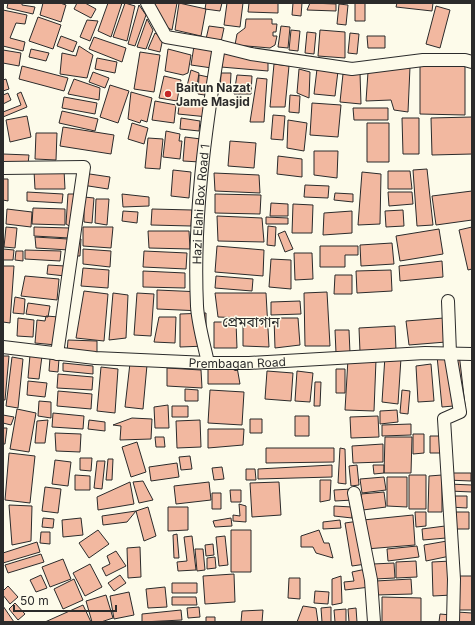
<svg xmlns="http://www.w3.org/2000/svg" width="475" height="625" viewBox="0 0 475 625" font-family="Inter,'Noto Sans Bengali',sans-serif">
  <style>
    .building { fill: #f2b8a0; stroke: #2b2b2b }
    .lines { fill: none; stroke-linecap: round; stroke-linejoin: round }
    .street-casing { stroke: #2b2b2b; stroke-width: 14 }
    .street { stroke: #fdfbea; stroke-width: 12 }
    .poi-dot { fill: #c62828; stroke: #fdfbea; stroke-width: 1.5 }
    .labels { text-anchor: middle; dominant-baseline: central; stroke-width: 3; stroke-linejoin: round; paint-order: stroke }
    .poi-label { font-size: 12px; font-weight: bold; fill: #2b2b2b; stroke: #fdfbea; text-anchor: start }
    .street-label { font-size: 12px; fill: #2b2b2b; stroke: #fdfbea }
    .quarter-label { font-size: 14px; fill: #2b2b2b; stroke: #fdfbea }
  </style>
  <rect width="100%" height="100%" fill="#fdfbea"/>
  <!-- building -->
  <path class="building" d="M8,3h14v2l13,2 -2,7 -26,-6z
    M43,3h17l6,2 -5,17 -21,-7z
    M77,3h8l11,6 -5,9 -17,-9z
    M108,3h14l-11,34 -13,-6z
    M125,3l10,3 -8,35 -14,-4z
    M154,3h23l-5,27 -8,-4 -6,-11z
    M179,3l27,6 -5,27 -26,-6z
    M206,3h16l-2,8 -15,-2z
    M227,3h16l-3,24 -16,-2z
    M249,3h29v10l-30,-1z
    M293,3h9l-1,13 -9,-1z
    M310,3l26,1v7l-29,-1z
    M355,3h10v18h-10z
    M397,3h36l-1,8 -36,-4z
    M339,4l9,1 -2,20 -9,-1z
    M139,5l7,10 -11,31 -7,-2z
    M436,6l14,4 -10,38 -14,-4z
    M3,10l24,5 -2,9 -9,-1 -6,15 15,4 -2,9 -20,-5z
    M38,17l23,8 -8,24 -24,-8z
    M147,19l6,11 -7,19 -9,-2z
    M246,19h26v5h5l-1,8h-3v4h4l-2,9 -5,3 -35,-3 2,-11 8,-6z
    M87,20l11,1 -8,20 -10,-4z
    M209,26l15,2 -3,14 -15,-3z
    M281,26l9,1 -2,21 -10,-1z
    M291,30l9,1 -2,20 -9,-1z
    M320,30l25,2v26l-27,-2z
    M307,32l9,1 -2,21 -9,-1z
    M155,33l8,5 -3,14 -12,-3z
    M350,33l9,1 -2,20 -9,-1z
    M61,36l16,6 -4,10 -16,-6z
    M367,36h18v12h-17z
    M94,37l32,11 -4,14 -33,-13z
    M79,46l14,9 -6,23 -27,-4 2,-21 14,3z
    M194,46l20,5 -2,17 -21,-3z
    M31,49l18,4 -3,8 -17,-4z
    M168,49l23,6 -3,18 -5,2 -18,-4z
    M3,50l18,3 -2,13 -16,-3z
    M140,52l20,3 -6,37 -20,-3z
    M223,53l45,8v10l-47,-4z
    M97,58l20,4 -2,11 -20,-4z
    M420,62l45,1v52l-45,-1z
    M274,64l15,2 -4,41h-15z
    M22,66l46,12 -4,13 -45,-12z
    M410,67l-2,45 -14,-2 -3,-10 -25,1 2,-29z
    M299,69l11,3 -1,26 -12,-5z
    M317,69l21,2 -3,25 -21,-2z
    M191,70l8,3 -3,19 -10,-2z
    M93,72l16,6 -4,10 -16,-6z
    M221,73h10l-1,19 -10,-1z
    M360,73l1,31 -21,-2 3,-28z
    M199,75l14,3 -2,18 -13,-2z
    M237,75l15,1 -1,18h-17z
    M164,76l17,4 -4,21 -18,-3z
    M257,78l10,1 -3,43h-14z
    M6,79l3,10 -6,2v-11z
    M74,79l26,9 -1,12 -31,-6z
    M110,85l19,6 -11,32 -18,-6z
    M21,92l6,15 -24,10v-5l18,-7 -4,-11z
    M131,92l21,6 -5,24 -6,-2 -1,3 -12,-4z
    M8,93l3,7 -8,4v-9z
    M290,95l10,1 -1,17 -10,-1z
    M64,97l33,6 -2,11 -33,-6z
    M180,99l30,2 -2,16 -30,-3z
    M155,101l21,4 -2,18 -22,-3z
    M312,103l29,2 -3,32 -28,-2z
    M353,108h35v12h-34z
    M62,111l36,8 -3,12 -36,-8z
    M273,115l12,1 -2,24 -12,-1z
    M27,116l4,21 -21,5 -4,-22z
    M472,117v37l-40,1 -1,-37z
    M181,118l19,3 -1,10 -19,-2z
    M402,118h17v36h-16z
    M288,120l19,3 -3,28 -17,-3z
    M132,123l16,5 -4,16 -16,-5z
    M367,123h22v39h-22z
    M63,127l51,8 -3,19 -51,-8z
    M166,131l14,3 -1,7h3l-2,18 -17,-2z
    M36,133h21l-1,27 -21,-1z
    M185,137l24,3 -9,22 -17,-1z
    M148,138l15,1 -3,30 -15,-1z
    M230,141l26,2 -2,25 -26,-2z
    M314,151h24l-1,27 -23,-3z
    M3,154l26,1 -1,9 -25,-1z
    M278,156l24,3v18l-25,-3z
    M427,169l6,56 -16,1 -4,-56z
    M64,170l1,19h-30l-1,-18z
    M173,170l18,2 -2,26 -18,-2z
    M388,171h22l2,18h-24z
    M362,172l19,2 -1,50 -22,1z
    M83,173l27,4 -2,12 -26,-4z
    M214,173l45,2 1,18 -45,-2z
    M3,179h5v22l-5,-1z
    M305,185l24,1 -1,12 -24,-1z
    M472,191v29l-36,5 -4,-29z
    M27,192l36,2 -1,9 -35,-2z
    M388,192h24l1,12 -24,2z
    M335,193l18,1v8l-19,-2z
    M68,194h7l-1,35 -8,-5z
    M122,194l27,3v9l-26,1z
    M215,194l46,1 -1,19 -45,-1z
    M84,197l10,1 -2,25 -8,-1z
    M96,199h13l-2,26 -12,-2z
    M271,203l17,1v12h-18z
    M293,204l20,1 -1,28h-20z
    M33,208l32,1v16l-33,-1z
    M7,209l25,3 -1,15 -25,-3z
    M152,209l40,1 -1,16 -40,-1z
    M403,210l1,16 -18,1 -1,-16z
    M123,211l15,1 -1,11 -15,-2z
    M352,211v22l-29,2 1,-22z
    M217,216l45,2 2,24 -46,-1z
    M266,217l22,1v6h-22z
    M268,226l8,1 -1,19 -8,-1z
    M6,227l11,1 -2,20 -11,-1z
    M34,227l36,1 -1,10 -35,-2z
    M83,227h30l-2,21 -28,-2z
    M472,227v42l-4,1 -9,-40z
    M439,229l4,25 -43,7 -4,-25z
    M148,231h41l1,18 -41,-1z
    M285,231l8,18 -8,3 -7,-18z
    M35,237l33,2 1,11 -33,-2z
    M75,238l6,1 -1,17h-6z
    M392,243l2,21 -33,2 -1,-21z
    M217,246l47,4 -1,26 -48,-4z
    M320,246h38v9h-13v12h-25z
    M3,249l11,1 -1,10h-10z
    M83,249l28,2 -1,16 -27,-3z
    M25,250l36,1 -1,10 -35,-2z
    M16,251h7v10l-8,-1z
    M144,251l43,2 -1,16 -43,-2z
    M294,253h18l1,26 -18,1z
    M271,259l20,1v29l-22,-2z
    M442,261l1,16 -43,4 -1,-15z
    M48,265l17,1v10l-18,-2z
    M3,266h11l-4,57 -7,-1z
    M83,268l26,2 -1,18 -27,-2z
    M391,270l1,21 -35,2 -1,-22z
    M143,271l42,2v15l-42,-1z
    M335,275h17v19h-18z
    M25,276l34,3 -2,21 -36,-4z
    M216,276l37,3 -1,12 -37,-3z
    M157,290l45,2v19l-45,-2z
    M84,291l24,3 -4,47 -28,-3z
    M327,292l3,54h-25l-1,-53z
    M113,293l15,2 -2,43 -17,2z
    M137,293l17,1 -3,42 -17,-1z
    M215,293h51l3,54 -26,-1v-28l-25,-1z
    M15,297l10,2 -1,15 -11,-1z
    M300,301l1,13 -30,1v-13z
    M28,303l22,3 -2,11 -22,-3z
    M206,313v33l-26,1v-33z
    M46,316l13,1 -3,28 -21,-2 2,-23 8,1z
    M159,317h17l-1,26 -21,-1z
    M18,318l16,2 -1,17 -16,-1z
    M274,318h24l2,27 -25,3z
    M444,318l2,24 -37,3 -3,-24z
    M214,322h22l1,26h-23z
    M395,326l1,24 -36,2 -1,-24z
    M335,330h14l1,23h-14z
    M68,340l29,1v12l-30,-1z
    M459,353l6,52 -23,2 -5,-51z
    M30,355l12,1 -3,23 -11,-1z
    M3,356h6l-4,44h-2z
    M385,356l16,2 -3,46 -16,-2z
    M12,357l11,2 -5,49 -12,-2z
    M50,358l9,1 -1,13 -9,-1z
    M348,359l28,1 -2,51 -29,-1z
    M63,363l30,3v8l-30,-3z
    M130,363l17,2 -4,44 -18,-2z
    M431,364l3,37 -16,1 -2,-36z
    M208,366l29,1 3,17h-32z
    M101,367l17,2 -3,44 -18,-2z
    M167,368l34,2 1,18 -35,-2z
    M336,369h9v24h-9z
    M267,371l26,2 -2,28 -26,-2z
    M297,371l16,2 -3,29 -15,-1z
    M58,374l35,3 -1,13 -35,-2z
    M28,381l19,2 -2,14 -18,-2z
    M315,382h6l-1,24h-6z
    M185,389l13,1v11h-13z
    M210,390l34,2 -2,33 -34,-2z
    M402,390l8,1 -2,23 -8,-1z
    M58,391l34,3 -1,15 -34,-3z
    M39,401l12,1v16l-13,-2z
    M168,405l1,23h-14l-1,-21z
    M172,406h16v11h-16z
    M17,409l19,4 -7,39 -19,-3z
    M397,410l1,12 -18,2v-13z
    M53,413l31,3 -1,13 -31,-2z
    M3,415l11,2 -3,8 -8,-2z
    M295,416h14v20h-14z
    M378,416l1,21 -28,1 -1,-21z
    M132,418l20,1 -1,20 -31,1 1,-14 -8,-1z
    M250,419h12v14h-12z
    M48,420l-3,23h-10l2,-22z
    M89,420l16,2v9l-17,-2z
    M200,420l1,27 -24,1 -1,-27z
    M411,424v11l-29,1v-11z
    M3,428h4l-2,16h-2z
    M208,429h36l-1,16 -35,3z
    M55,433l26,1 -1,18 -24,-1z
    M413,434h11v19l-11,1z
    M430,436h11v17h-11z
    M155,437h9l1,10h-9z
    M385,437h27l-1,36h-27z
    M137,442l9,30 -15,5 -9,-30z
    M383,444v18l-30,1 -1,-17z
    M266,448h68v14l-68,1z
    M340,448l5,1 1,35 -8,-1z
    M9,453l26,3 -5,47 -25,-3z
    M190,456l2,13 -11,1 -2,-13z
    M80,458h12l-1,13 -11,-1z
    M108,459h5l-1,21h-6z
    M55,460l16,2 -3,24 -16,-2z
    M97,461h8l-3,28 -8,-1z
    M177,463l2,14 -28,4 -2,-14z
    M332,465v12l-74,2v-10z
    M357,465l2,20 -8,1 -2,-20z
    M373,465h11v8l-10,1z
    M222,467l2,12 -10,1 -2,-12z
    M246,469h9l1,11h-10z
    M447,473h24v8l-24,-1z
    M75,475l15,1v14h-15z
    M409,475h17v34h-17z
    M442,475v37h-14l1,-36z
    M384,477l2,13 -24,3 -2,-14z
    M387,477h20v30l-20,-1z
    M320,480h11l-1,20 -10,2z
    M143,481l10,19 -14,3 -6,-21z
    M130,482l4,22 -36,6 -1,-13z
    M209,482l2,18 -35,4 -2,-18z
    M279,482l2,33 -29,2 -2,-34z
    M449,484l23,1v7l-23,-1z
    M45,487l16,2 -3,24 -16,-2z
    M352,489l1,11 -18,1 -1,-11z
    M230,490h11v12h-10z
    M384,492l2,15 -23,3 -2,-16z
    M212,493h9v16h-9z
    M449,496h18v12l-18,-1z
    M239,504l7,2v16l-13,-1v-6l7,1z
    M9,505l23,1 -1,35 -19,4z
    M334,506l18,1v11l-18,-2z
    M148,507l8,29 -12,5 -8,-30z
    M168,507h20v23l-20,1z
    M136,511l-9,11 -24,3 -1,-9z
    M415,512h11v14l-10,1z
    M449,512h20v17h-20z
    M413,515l2,30 -49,4 -3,-29z
    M43,518l11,1 -1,9 -11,-1z
    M81,518l2,17 -20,2 -1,-17z
    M231,518l1,8 -17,1 -2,-6z
    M340,520l1,8 -18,1v-7z
    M359,521l7,43 -14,2 -7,-43z
    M445,526l1,12 -23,2 -1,-11z
    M98,530l11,14 -20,14 -10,-15z
    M231,530h20v42h-20z
    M319,530l5,13h5l4,15 -17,-5 -3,-6h-12v-11z
    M41,532h9v12l-10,-1z
    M177,534l2,24h-5l-1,-23z
    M192,536l4,34 -18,1 -1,-9 10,-1 -3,-24z
    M225,536l3,29 -9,1 -3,-29z
    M447,541l3,15 -24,5 -2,-16z
    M37,542l3,10 -37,11v-10z
    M213,544l1,11 -8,1 -1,-11z
    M417,546l2,11 -31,4 -1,-12z
    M140,547l1,30 -13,1 -1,-30z
    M195,549h8l2,21 -8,1z
    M116,551l10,15 -20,10 -4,-8 8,-4 -3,-8z
    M41,554l3,8 -36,11 -3,-8z
    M215,557l1,11 -9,1v-11z
    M63,559l8,20 -21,8 -8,-20z
    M416,561l1,16 -21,1v-16z
    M451,561l1,34 -19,1 -1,-34z
    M394,563l1,15 -20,1 -2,-15z
    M90,564l12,23 -17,9 -12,-23z
    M366,569l4,18 -25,3 -1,-8 10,-1 -2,-9z
    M234,574l1,28 -30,2 -2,-28z
    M41,575l6,13 -11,4 -6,-12z
    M120,575l6,8 -12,8 -6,-8z
    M341,576l1,27 -10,2v-26z
    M456,576h16v34h-18z
    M289,578h11v21l-12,-1z
    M74,579l9,21 -20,9 -9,-20z
    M411,579l1,15 -36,1v-14z
    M172,583h25v10h-25z
    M8,586l10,11 -8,7 -7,-9v-4z
    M165,587l2,20 -19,1 -2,-19z
    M315,591l14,1 -1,12 -14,-1z
    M129,592l5,23 -20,4 -4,-23z
    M106,595l7,23 -12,4h-9l-6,-21z
    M172,597h24l1,8h-25z
    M382,597l39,1v24h-39z
    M15,603l10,11 -7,6 -9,-11z
    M83,605l8,17h-46z
    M3,606l11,16h-11z
    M303,606l13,2 2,14h-21z
    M199,607l1,10 -12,1 -1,-10z
    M331,607v15h-9l-1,-14z
    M356,608l1,14h-8l-1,-13z
    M346,609v13h-11l-1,-12z
    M181,610l1,10 -40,2v-8z
    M263,610l-1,12h-21l1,-11z
    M457,612l15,1v9h-16z
    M440,614l11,1 -1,7h-11z
    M206,617h9v5h-9z"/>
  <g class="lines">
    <!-- street casing -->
    <g class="street-casing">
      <g id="street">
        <path d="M147,3l19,34 53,9 32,8 101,15 71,-9h42l7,2"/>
        <path d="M3,168l81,-1 -27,187"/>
        <path d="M448,301l2,52 10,59 -16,7 10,160 -1,43"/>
        <path id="s1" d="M3,347l92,11 113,5h41l176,-10 47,1"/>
        <path id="s2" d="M208,363c-4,-19 -10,-39 -11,-57 -4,-87 8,-175 22,-260"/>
        <path d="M354,493l17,87 3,42"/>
      </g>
    </g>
    <!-- street -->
    <use href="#street" class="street"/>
  </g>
  <!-- markers -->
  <circle class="poi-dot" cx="168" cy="94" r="4"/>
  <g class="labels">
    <!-- poi labels -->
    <g class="poi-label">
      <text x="176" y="87">Baitun Nazat<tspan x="176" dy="14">Jame Masjid</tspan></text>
    </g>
    <!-- street labels -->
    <g class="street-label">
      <text stroke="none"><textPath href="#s2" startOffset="160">Hazi Elahi Box Road 1</textPath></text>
      <text stroke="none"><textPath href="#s1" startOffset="235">Prembagan Road</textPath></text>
    </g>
    <!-- quarter labels -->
    <g class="quarter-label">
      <text x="251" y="321">প্রেমবাগান</text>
    </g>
  </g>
  <!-- border -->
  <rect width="475" height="625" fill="none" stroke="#2b2b2b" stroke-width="8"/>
  <!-- scale -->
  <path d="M14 605v6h102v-6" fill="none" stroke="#2b2b2b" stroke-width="2"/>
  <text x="20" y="605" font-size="12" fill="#2b2b2b" stroke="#fdfbea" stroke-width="3" paint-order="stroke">50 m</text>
</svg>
